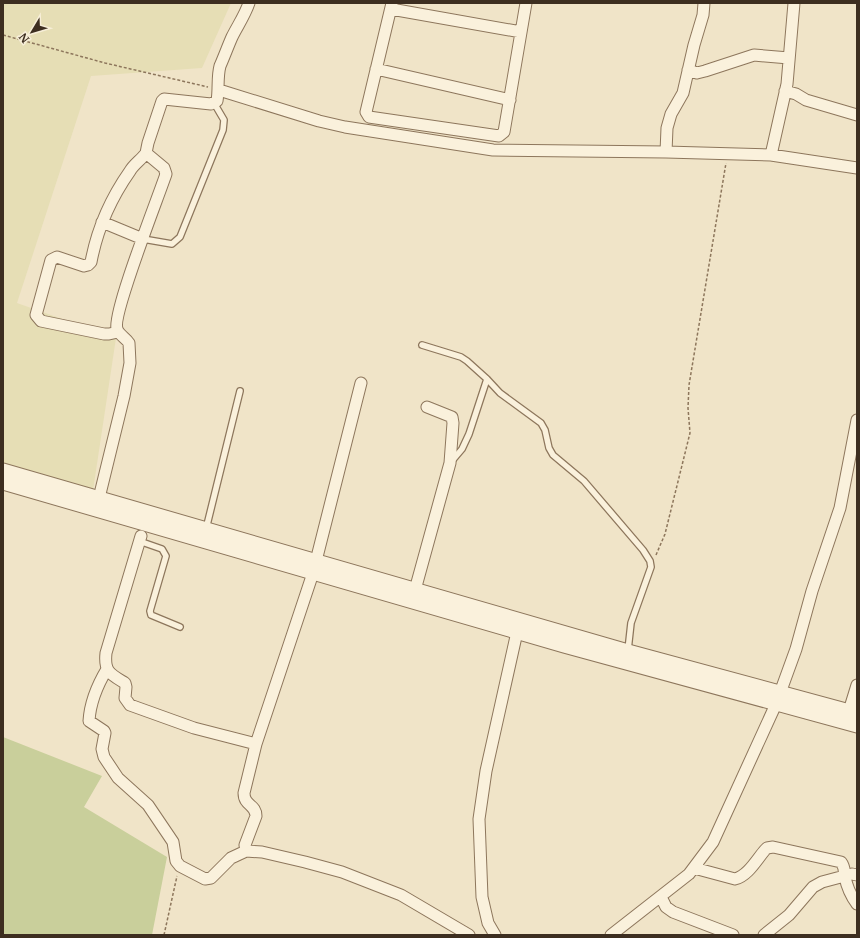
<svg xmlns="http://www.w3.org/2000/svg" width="860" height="938" viewBox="0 0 860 938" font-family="Merriweather,serif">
<rect width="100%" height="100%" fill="#f0e4c8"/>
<!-- farmland -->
<path fill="#e6deb5" d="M3,3H231L202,68L91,76L17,303L116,338L92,497L3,471Z"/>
<!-- green -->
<path fill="#c9cf9b" d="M3,737L102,776L84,807L167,857L152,935H3Z"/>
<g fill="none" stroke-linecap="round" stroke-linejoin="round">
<defs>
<path id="service" d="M143,239L172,244L180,237L223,130L224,120L214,103
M422,345L461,357L467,361L487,379L500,393L541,423L545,430L549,448L553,455L584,481L643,550L650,561L651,567L631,623L628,650
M451,462L462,449L469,434L487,379
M206,529L240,391
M139,541L162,549L166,556L150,611L151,615L180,627"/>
<path id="minor" d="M392,3L366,112L369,117L499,136L504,132L526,3
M391,9L521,32
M376,69L510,100
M688,70L697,73L705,71L754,55L789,58
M219,90L319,121L345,127L493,150L666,152L771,155L857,168
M785,91L796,94L806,100L857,115
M666,152L667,128L671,114L683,93L694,45L703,15L704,3
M771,155L787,84L794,3
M102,222L143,239
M118,332L109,334H104L41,321L36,315L51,260L57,257L84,266L88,265L91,262C97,230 111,198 130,171C134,164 141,160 146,153
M99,498L124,396L130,363L129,343C126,338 119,335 117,329C112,314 158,198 166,174L164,168L146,153L148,143L162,101L164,99L211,104L217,101C219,89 217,77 220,66C224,57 228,46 232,37C238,25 245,15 249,3
M141,536L106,653C104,672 110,674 125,683L126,687L125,698L130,705L194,728L256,744
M316,561L361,383
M415,590L450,463L453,423L452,417L427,407
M107,669C98,684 90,704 89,721L104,731L105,733L102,749L104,757L118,778L148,805L173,842L176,861L180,866L205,879L211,878L231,858L246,851L262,852L305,862L342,872L401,895L469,935
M849,711L857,685
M246,851L245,845L256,816C256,804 244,806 244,793L256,744L313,573
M694,868L735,879C748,876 757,859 765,850L767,848L773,847L841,862C845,867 844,871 845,877C847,887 851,896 857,904
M661,897L666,907L673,912L733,935
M495,935L488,923L482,897L479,819L486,771L517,632
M611,935L689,874L713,842L776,704L796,649L812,591L840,508L857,420
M764,935L789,915L813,887L822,882L852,874L857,875"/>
<path id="tertiary" d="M3,470L628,651L857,713
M3,483L564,646L857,726"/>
</defs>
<!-- service casing -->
<use href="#service" stroke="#8d765c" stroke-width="8"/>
<!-- minor casing -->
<use href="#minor" stroke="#8d765c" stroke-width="13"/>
<!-- tertiary casing -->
<use href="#tertiary" stroke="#8d765c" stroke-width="15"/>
<!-- path -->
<path stroke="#8d765c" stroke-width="1.5" stroke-dasharray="3 2" stroke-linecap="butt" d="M3,35L105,63L208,87
M656,555L665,534L690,433L688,408L689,385L726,163
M164,935L177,876"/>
<!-- service -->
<use href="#service" stroke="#faf1dc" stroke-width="5.5"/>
<!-- minor -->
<use href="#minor" stroke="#faf1dc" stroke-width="11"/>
<!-- tertiary -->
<use href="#tertiary" stroke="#faf1dc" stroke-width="13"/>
</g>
<!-- border -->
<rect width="860" height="938" fill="none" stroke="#3d2e20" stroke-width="8"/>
<!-- north arrow -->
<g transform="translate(32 32) rotate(232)" stroke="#f7eed8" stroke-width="3" paint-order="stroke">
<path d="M0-3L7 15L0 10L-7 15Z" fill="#3d2e20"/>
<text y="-6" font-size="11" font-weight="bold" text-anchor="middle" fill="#3d2e20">N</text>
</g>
</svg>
